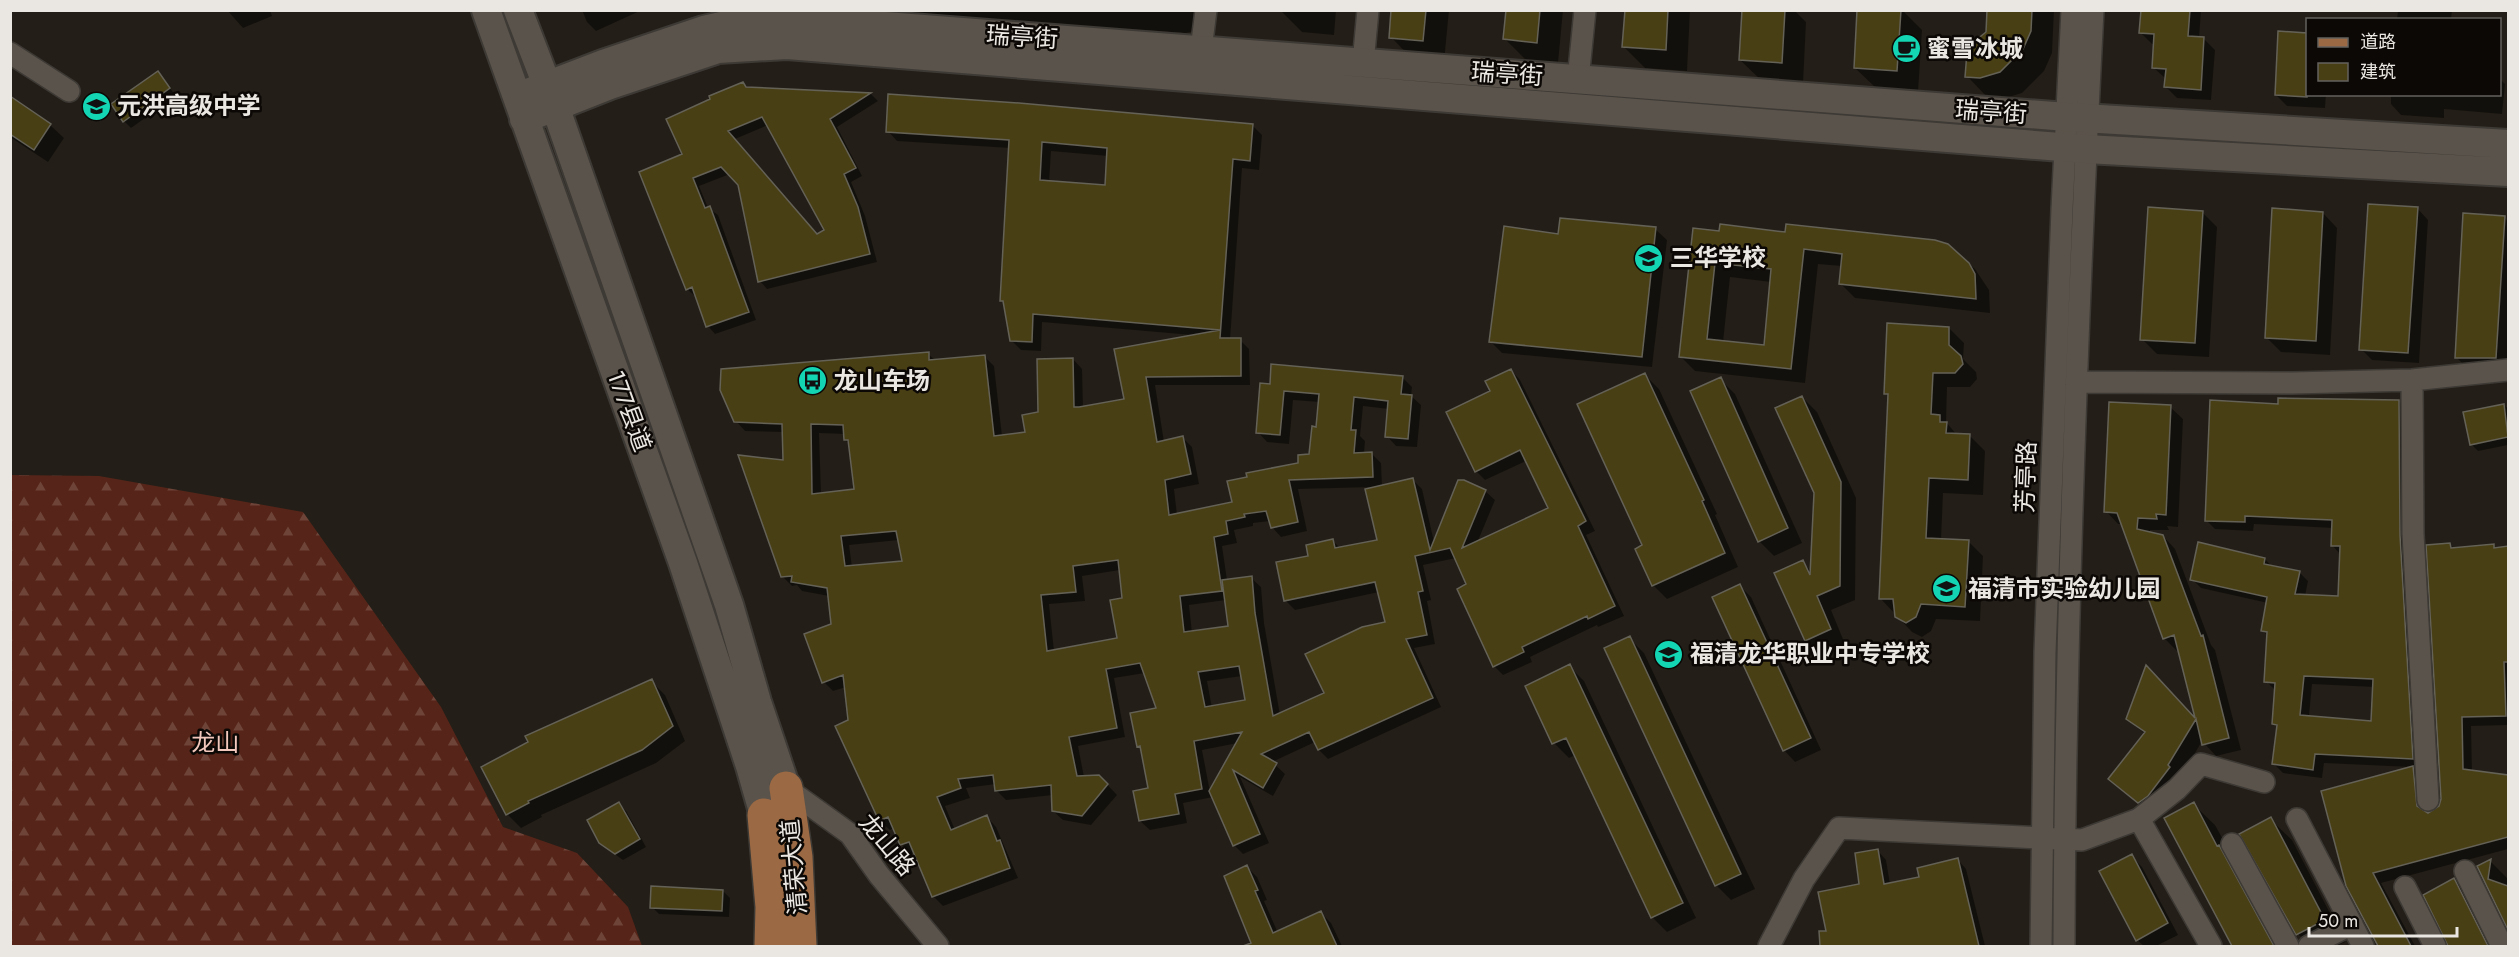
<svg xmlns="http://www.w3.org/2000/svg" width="2519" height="957" viewBox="0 0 2519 957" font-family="Jost,'Noto Sans SC',sans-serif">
<defs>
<pattern id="forest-firs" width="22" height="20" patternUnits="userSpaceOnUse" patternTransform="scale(1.5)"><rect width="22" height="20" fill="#562418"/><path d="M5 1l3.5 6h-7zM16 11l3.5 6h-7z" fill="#6e4439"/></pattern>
</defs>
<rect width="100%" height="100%" fill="#231e17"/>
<!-- forest -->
<path fill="url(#forest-firs)" d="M11,475L99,476L303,512L441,707L503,827L577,853L628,907L642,946H11Z"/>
<!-- shadow -->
<path fill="#0007" fill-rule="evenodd" d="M227,10H270L272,16L243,28Z
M582,10H642L596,31L587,22Z
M831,10H1210L1195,31L1186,33Z
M1336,10L1334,35L1302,32L1281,11Z
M1393,10H1449L1444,62L1412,59L1391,37Z
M1507,10H1563L1558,63L1526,60L1505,39Z
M1626,10H1690L1687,71L1645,68L1624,47Z
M1743,10H1794L1806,22L1803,84L1762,81L1740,60Z
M1858,10H1902L1922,30L1918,92L1877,89L1855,68Z
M1988,10H2054L2052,53L2044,71L2022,93L2002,99L1988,98L1967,76L1977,41L1987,33Z
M2142,10H2201L2199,39H2204L2215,50L2211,100L2177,98L2166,87V79L2154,68L2155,44H2152L2141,33Z
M2398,10H2452L2451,20H2397Z
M2279,33L2308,34V94H2326L2325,108L2287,106L2276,95Z
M158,73L176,96L131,128L124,121Z
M2500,79L2505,84L2502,114L2444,109V118L2401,115L2391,104V94H2500Z
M743,83L749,89L871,94L878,101L837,127L862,176L851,182L865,216L877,262L767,289L760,281L739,185L730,174L699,186L708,208L718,215L756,320L715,334L708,326L697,296H695L687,289L684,155ZM768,125L826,230L818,235L735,139Z
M10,98L50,125L64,138L48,162L10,137Z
M1252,125L1262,135L1259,170L1242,168L1230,340H1240L1249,349L1250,385H1155L1164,442L1183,438L1192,447L1199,484L1174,489L1177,515L1234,504L1311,456L1317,428L1320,402L1293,400L1289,444L1267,442L1258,432L1262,385L1402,377L1412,387L1411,396L1421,405L1417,447L1396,446L1387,436L1389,409L1363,406L1360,436L1365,441L1364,454H1372L1381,463L1382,486L1412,479L1422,489L1434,542L1485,491L1495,500L1477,543L1550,509L1526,461L1485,480L1476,471L1492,392L1511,370L1520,380L1595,531L1586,535L1624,616L1598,627L1597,625L1530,657L1532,662L1503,675L1494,666L1468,585L1456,558L1423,565L1431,600L1427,601L1435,644L1414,648L1441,707L1328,759L1319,750L1315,742L1272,762L1285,774L1273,796L1240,777L1269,843L1243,854L1234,845L1213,797L1183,803L1187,823L1150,830L1140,821L1150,789L1143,750L1138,746L1158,710L1145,673L1114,678L1125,737L1078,746L1084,777L1099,776L1117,795L1091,825L1063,820L1053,811V795L1006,800L997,791L996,784L966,788L970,798L945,806L955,830L987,817L996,827L1018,878L943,906L933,896L915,852L911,854L902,844L895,827L890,830L880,821L837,727L849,721L846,687L833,691L824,682L832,625L829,596L802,591L797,585L792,586L782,576L784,432L745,431L736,421L928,354L936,361L985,357L994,366L1002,436L1027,434L1073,359L1082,369L1083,408L1125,400L1116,350L1192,335L1042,322L1041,351L1021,350L1011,340L1005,304L1002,301L1010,148L897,141L888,131ZM1051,151L1108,156L1106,187L1049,183ZM819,433L845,434V440L850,444L855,491L821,494ZM1374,487L1379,541L1341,549L1333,541L1310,557L1285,600L1295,610L1379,592L1386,623L1326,694L1280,715L1264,623L1261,587L1251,578L1227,580L1222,546L1237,543L1234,530L1253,526V523L1270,521L1272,527L1281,537L1307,531L1298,489ZM899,540L904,563L852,567L849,545ZM1120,570L1124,599L1119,639L1054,651L1049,604L1085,601L1082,576ZM1226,600L1229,628L1192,633L1189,605ZM1242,676L1247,701L1212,708L1207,681ZM1238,743L1210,792L1202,750Z
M2417,208L2428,220L2419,363L2372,360L2361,349Z
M2202,212L2217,227L2209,357L2157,354L2142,339Z
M2323,213L2337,228L2330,355L2281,352L2266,337Z
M2504,217L2508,222V373L2471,372L2456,357Z
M1655,229L1667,240L1652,367L1502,353L1491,342L1560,235Z
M1720,232L1787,233L1948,246L1975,269L1989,290L1990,313L1855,298L1840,283L1842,266L1818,264L1805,383L1695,371L1680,356ZM1730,277L1771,282L1765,346L1723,342Z
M1949,328L1964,343L1963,359L1976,372L1977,379L1970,387H1947L1946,422L1957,435L1970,436L1985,451L1983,495L1943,493L1941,540L1968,541L1983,556L1980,621L1936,619L1931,631L1922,637L1912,632L1880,598L1890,397L1885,393Z
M1645,375L1659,389L1717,514L1715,515L1738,567L1667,599L1653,585L1644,546Z
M1720,379L1735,394L1802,543L1774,556L1759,541Z
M1802,397L1817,412L1856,498L1855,600L1831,610L1845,644L1821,655L1806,640L1802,562L1811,571L1816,493Z
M2399,402L2408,411L2421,768L2413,767L2422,777L2426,813L2437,812L2442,800L2450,544L2455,549L2493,546L2497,549L2508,548V725L2471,726L2472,772L2501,776L2508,774V849L2381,883L2415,946H2380L2348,885L2411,767L2324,763L2322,778L2283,773L2274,764L2278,728L2274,724L2276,691L2266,681L2268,636L2263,631L2268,603L2201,588L2192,579L2265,559L2273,568L2299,572L2308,581L2305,596L2340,597L2341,555L2332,545L2333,528L2254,524L2253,531L2215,529L2206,520L2280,405ZM2312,684L2374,687L2372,723L2309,716Z
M2504,406L2508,408V445L2478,451L2471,444Z
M2170,407L2183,419L2178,527L2167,526L2169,530H2150V533L2163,536L2175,549L2211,645L2215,650L2241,750L2216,756L2202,741L2180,779L2152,815L2110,779L2145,734L2127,719L2159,680L2198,722L2180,650L2177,651L2164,638L2123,524H2118L2106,511Z
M1740,586L1751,597L1821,750L1795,762L1784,750Z
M1629,638L1644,653L1755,889L1731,900L1716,885Z
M1569,666L1584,681L1696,918L1667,932L1652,917L1575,755L1569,758L1554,743L1527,686Z
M651,681L665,695L685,741L656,763L541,815L542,817L521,828L507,814Z
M619,804L626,811L646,847L623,860L609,850Z
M2193,804L2215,825L2282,946H2234L2166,818Z
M2270,819L2292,840L2345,942L2336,946H2310L2298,934Z
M1878,851L1886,860L1890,884L1921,878L1958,860L1966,869L1985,946H1821V933L1828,932L1861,885Z
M2131,856L2142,867L2178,935L2156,946H2144L2137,940Z
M2490,861L2508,879V927L2479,867Z
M1247,867L1257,877L1267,900L1264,901L1278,933L1321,913L1331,923L1342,946H1254L1235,904Z
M2454,880L2473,899L2496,946H2448Z
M723,891L730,898L729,917L659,914L652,907Z"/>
<!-- building -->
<path fill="#493f15" stroke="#646157" stroke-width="1.5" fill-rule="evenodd" d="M1391,10H1426L1423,41L1389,38Z
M1506,10H1540L1537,43L1503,39Z
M1625,10H1668L1666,50L1622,47Z
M1742,10H1785L1782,63L1739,60Z
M1857,10H1901L1897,71L1854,68Z
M1987,10H2032L2031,31L2023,49L2000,72L1980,78L1965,77L1968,40H1976L1986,32Z
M2141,10H2190L2188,36L2204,37L2201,90L2164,87L2166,69L2152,68L2154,34L2139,33Z
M2278,31L2307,33V97L2275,95Z
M158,71L170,88L123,122L111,104Z
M743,82L746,87L871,93L830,119L856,168L844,174L858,207L870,254L758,282L738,185L721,167L693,178L705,208L710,206L749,312L706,327L692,287L686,290L639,172L682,154L666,119L710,99L709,96ZM762,117L824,230L817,234L728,131Z
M888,94L1019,103L1253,124L1250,161L1233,159L1220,338H1241V376L1146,377L1157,442L1183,436L1191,474L1165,480L1169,515L1232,502L1227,481L1247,477L1246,473L1298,463V455L1309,454L1312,426L1316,427L1319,394L1284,391L1280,435L1256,433L1260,383L1270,384L1271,364L1403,376L1401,394L1412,395L1408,439L1385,437L1388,401L1354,397L1351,430H1356L1354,453L1372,452L1373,477L1289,480L1298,522L1271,528L1266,511L1244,514L1245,517L1226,521L1228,534L1214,537L1222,591L1180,596L1184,632L1228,626L1222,580L1252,576L1255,613L1273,716L1324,693L1305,654L1362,627L1385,622L1375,582L1284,601L1276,562L1308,556L1306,545L1333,539L1335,548L1377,540L1365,489L1413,478L1430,550L1458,480H1464L1486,490L1462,548L1548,508L1520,450L1475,472L1446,412L1490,391L1485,381L1511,369L1586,521L1578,526L1615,606L1588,619L1587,616L1522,647L1524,652L1493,667L1457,589L1466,584L1450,548L1415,556L1423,591L1418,592L1427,635L1406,639L1433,698L1318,750L1309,732L1261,754L1277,763L1263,788L1233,770L1260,834L1233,846L1209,791L1242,732L1194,741L1202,789L1175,794L1179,814L1139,821L1133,791L1148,788L1140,746L1137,747L1130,713L1156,708L1140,663L1106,669L1117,728L1069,737L1077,776L1099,775L1108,784L1082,816L1052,811L1051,785L995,791L993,775L958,779L961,788L937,797L951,830L987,815L997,841L1000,840L1010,868L932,897L909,842L900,845L888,817L879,821L835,726L848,720L843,675L822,683L804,634L831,624L827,588L791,582L792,576L781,577L738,455L783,460L782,424L734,422L720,390L721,369L929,352V360L985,355L994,436L1025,432L1022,415L1038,412L1037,359L1073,358L1074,407H1079L1124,399L1114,349L1220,330L1033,314L1032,342L1010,341L1003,301H1000L1009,140L886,132ZM1042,142L1107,148L1105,185L1040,180ZM811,424L843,425L844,440H848L854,489L812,494ZM896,531L902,561L845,566L841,536ZM1118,560L1122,598L1110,600L1117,638L1047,651L1041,595L1076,592L1073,566ZM1239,666L1245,700L1205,707L1198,672Z
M10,96L51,124L34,150L10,134Z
M2368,204L2418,207L2408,353L2359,350Z
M2148,207L2203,211L2195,343L2140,340Z
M2272,208L2323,212L2316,341L2265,338Z
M2463,213L2505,216L2496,358H2455Z
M1560,218L1656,227L1642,357L1489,342L1504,226L1558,234Z
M1720,224L1785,232L1786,224L1935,240L1948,244L1969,263L1975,274L1976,299L1839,284L1842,254L1804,249L1791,369L1679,357L1693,228L1719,231ZM1715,263L1771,269L1764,345L1707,339Z
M1887,323L1949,327V345L1961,356L1963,364L1955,373H1933L1931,414L1940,415V422H1947L1946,433L1970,434L1968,480L1929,478L1926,538L1969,540L1965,607L1921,604L1916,617L1906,623L1895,617L1893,599H1879L1888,394H1884Z
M1645,373L1704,500L1702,501L1725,553L1652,586L1635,549L1642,545L1577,404Z
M1721,377L1788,528L1758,542L1690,391Z
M1802,396L1841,482L1840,586L1817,596L1831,629L1805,641L1774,573L1803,560L1810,575L1814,493L1775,408Z
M2278,398L2399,400L2400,535L2413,759L2315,754L2313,770L2272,764L2277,725L2272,724L2275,683L2264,682L2267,632L2261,631L2267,597L2190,580L2198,542L2265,558L2264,564L2300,571L2295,594L2338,596L2340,546H2331L2332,520L2245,516V522L2205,521L2210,400L2278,404ZM2304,676L2373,679L2371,721L2300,715Z
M2109,402L2171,405L2166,515L2156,514L2157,519L2138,518L2137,529L2163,535L2201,636L2203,635L2229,738L2202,745L2196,719L2168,765L2170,767L2148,796L2138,803L2108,779L2145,732L2126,719L2146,665L2195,718L2174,635L2163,639L2117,513L2104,512Z
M2504,404L2508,437L2470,445L2463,412Z
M2450,543L2451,548L2494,544V548L2508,546V662H2504L2506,716L2462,717L2463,769L2508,775V837L2373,873L2411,946H2378L2346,886L2321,791L2413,766L2417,806L2428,813L2439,806L2441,799L2426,545Z
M1740,584L1811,738L1783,751L1712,597Z
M1630,636L1741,874L1715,886L1604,648Z
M1570,664L1683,903L1651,918L1566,738L1552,744L1525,686Z
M652,679L673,726L642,750L528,801L529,803L506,815L481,767L528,742L525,736Z
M619,802L640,839L615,854L599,843L587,820Z
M2194,802L2217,846L2219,845L2274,946H2232L2164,818Z
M2271,817L2325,920L2296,935L2239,834Z
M1878,849L1884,884L1919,877L1917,868L1958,858L1979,946H1820L1819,931H1826L1818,892L1859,884L1855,853Z
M2132,854L2168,923L2136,941L2099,871Z
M2491,859L2488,879L2508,886V930L2477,866Z
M1247,865L1258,890L1255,891L1273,933L1321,911L1337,946H1243L1251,943L1224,876Z
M2454,878L2488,946H2448L2423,895Z
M651,886L723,890L722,911L650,908Z"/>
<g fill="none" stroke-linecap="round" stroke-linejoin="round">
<defs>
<path id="minor" d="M1201,50L1206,10
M10,53L69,91
M1363,63L1368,10
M1578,80L1585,10
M2412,380L2413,534L2428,800
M2077,382L2293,383L2412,380L2508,370
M786,788L850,834L879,875L938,946
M2139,819L2211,946
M2297,819L2363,946
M2232,844L2288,946
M2465,871L2502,946
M2405,887L2435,946
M1769,946L1804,879L1839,828L2082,840L2139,819L2177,789L2201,764L2264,782
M2041,946L2045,652L2062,209L2072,10
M2064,946C2065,634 2077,322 2093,10
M2309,946L2352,924"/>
<path id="secondary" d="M486,10L683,563L750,766L764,815
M518,10L555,106L729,605L757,702L786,788
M517,97L603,64L704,30L739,22L795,19L2067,117L2508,144
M524,119L610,85L718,49L787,45L2086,149L2508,172"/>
<path id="primary" d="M786,788L796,857L800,946
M764,815L772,907L771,946"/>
</defs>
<!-- minor casing -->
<use href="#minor" stroke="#3d3934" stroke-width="24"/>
<!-- secondary casing -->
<use href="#secondary" stroke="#3d3934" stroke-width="32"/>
<!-- primary casing -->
<use href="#primary" stroke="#3d3934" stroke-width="36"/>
<!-- minor -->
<use href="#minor" stroke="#5a534b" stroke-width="21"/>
<!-- secondary -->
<use href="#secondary" stroke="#5a534b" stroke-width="28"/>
<!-- primary -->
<use href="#primary" stroke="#9b6943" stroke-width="33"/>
</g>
<!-- icons -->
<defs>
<symbol id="cafe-disc" viewBox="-11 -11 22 22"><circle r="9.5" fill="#13d5b3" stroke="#0b0806"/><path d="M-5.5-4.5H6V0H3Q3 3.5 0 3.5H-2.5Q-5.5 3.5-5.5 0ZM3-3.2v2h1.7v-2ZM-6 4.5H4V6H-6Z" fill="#111"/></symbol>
<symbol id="school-disc" viewBox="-11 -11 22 22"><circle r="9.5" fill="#13d5b3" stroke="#0b0806"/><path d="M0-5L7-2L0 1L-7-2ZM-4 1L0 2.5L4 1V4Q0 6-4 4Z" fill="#111"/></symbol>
<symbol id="bus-disc" viewBox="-11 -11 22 22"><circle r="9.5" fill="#13d5b3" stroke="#0b0806"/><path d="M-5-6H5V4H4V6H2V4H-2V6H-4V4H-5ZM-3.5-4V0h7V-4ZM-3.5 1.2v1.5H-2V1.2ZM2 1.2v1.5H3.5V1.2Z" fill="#111"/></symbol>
</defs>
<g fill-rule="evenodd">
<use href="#cafe-disc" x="1890" y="32" width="33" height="33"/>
<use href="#school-disc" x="80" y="90" width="33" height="33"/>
<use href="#school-disc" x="1632" y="242" width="33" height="33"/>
<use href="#bus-disc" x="796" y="364" width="33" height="33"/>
<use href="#school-disc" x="1930" y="572" width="33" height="33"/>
<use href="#school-disc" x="1652" y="638" width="33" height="33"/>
</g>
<g text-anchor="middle" stroke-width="5" stroke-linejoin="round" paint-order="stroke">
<!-- street labels -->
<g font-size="24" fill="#eae6e1" stroke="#0b0806">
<text transform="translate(1022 37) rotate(4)" y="8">瑞亭街</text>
<text transform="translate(1507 74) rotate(4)" y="8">瑞亭街</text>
<text transform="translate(1991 112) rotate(4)" y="8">瑞亭街</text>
<text transform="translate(629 411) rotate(70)" y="8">177县道</text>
<text transform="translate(2026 477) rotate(-88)" y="8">芳亭路</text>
<text transform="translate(887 845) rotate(50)" y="8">龙山路</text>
<text transform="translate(794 867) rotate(-95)" y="8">清荣大道</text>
</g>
<!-- poi labels -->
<g font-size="24" font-weight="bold" fill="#eae6e1" stroke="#0b0806" text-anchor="start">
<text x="1927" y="57">蜜雪冰城</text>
<text x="117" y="114">元洪高级中学</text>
<text x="1670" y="266">三华学校</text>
<text x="834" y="389">龙山车场</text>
<text x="1968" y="597">福清市实验幼儿园</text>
<text x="1690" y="662">福清龙华职业中专学校</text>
</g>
<!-- park labels -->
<g font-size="24" fill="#f2c7bc" stroke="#0b0806">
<text x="215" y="751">龙山</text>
</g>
</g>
<!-- border -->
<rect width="2519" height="957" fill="none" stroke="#eae6e1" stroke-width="24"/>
<!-- legend -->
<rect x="2306" y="18" width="195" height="78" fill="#0b0806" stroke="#64615e" stroke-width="1.5"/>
<rect x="2318" y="38" width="30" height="9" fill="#9b6943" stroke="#64615e" stroke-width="1.5"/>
<text x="2360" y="48" font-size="18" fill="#eae6e1">道路</text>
<rect x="2318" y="63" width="30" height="18" fill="#493f15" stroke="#64615e" stroke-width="1.5"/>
<text x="2360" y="78" font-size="18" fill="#eae6e1">建筑</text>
<!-- scale -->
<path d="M2309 927v9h148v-9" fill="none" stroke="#eae6e1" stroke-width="3"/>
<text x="2318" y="927" font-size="18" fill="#eae6e1" stroke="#0b0806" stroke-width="4.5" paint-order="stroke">50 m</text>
</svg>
